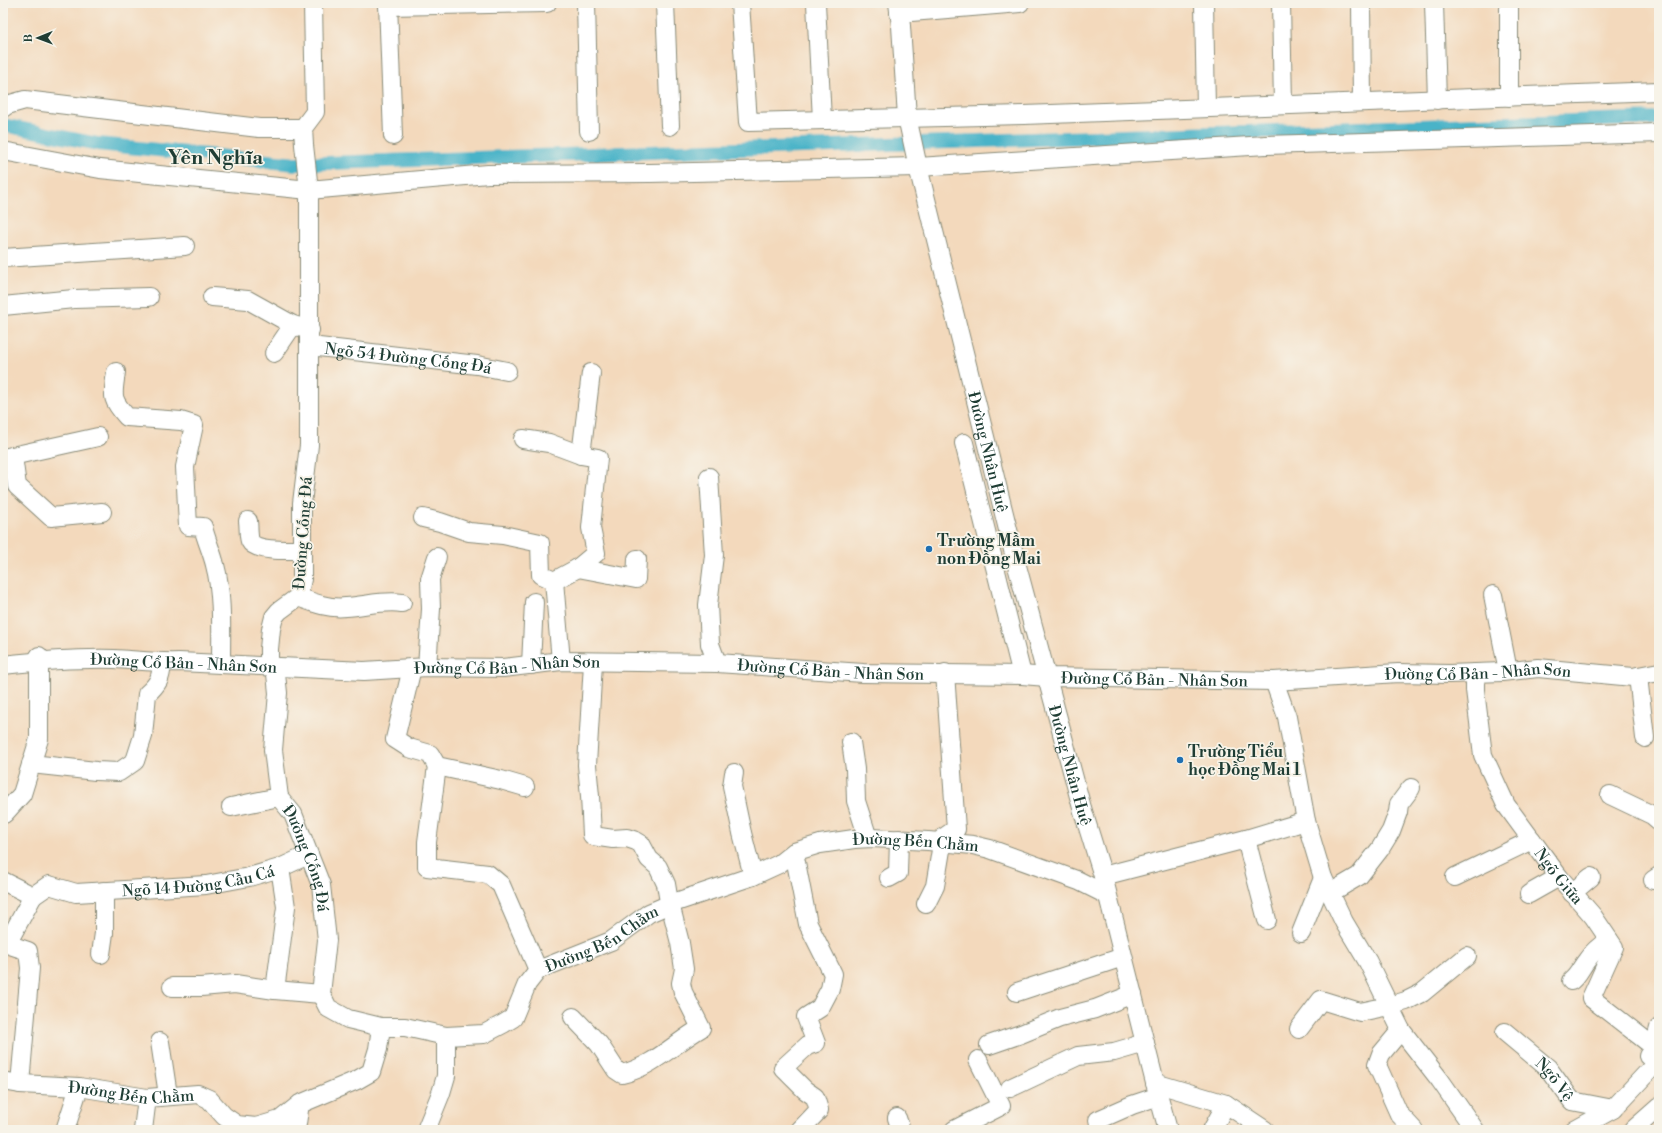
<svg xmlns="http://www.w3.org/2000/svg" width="1662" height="1133" viewBox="0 0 1662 1133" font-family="'Libre Bodoni',serif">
<rect width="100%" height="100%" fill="#f7f3e8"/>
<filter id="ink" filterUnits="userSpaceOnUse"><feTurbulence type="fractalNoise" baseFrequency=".025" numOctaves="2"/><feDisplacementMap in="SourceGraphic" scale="8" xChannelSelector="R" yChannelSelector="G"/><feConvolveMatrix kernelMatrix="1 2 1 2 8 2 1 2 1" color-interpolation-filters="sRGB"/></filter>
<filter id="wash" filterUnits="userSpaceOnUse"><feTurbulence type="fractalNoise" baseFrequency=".012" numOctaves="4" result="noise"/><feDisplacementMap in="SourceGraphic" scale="16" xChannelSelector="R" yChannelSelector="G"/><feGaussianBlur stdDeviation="0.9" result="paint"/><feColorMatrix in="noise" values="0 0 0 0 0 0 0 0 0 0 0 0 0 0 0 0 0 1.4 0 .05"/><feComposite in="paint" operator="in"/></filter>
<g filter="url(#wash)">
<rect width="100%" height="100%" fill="#f3d9bc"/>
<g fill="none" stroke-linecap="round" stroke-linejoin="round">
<!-- canal -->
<path stroke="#49b3c8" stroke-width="14" d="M3,125L98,144L296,164L1659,118"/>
</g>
</g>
<g filter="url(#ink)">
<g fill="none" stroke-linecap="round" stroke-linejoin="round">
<defs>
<g id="minor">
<path id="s1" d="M313,3L315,112L303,128L304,145L309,190V445L302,503V579L298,597L279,611L274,617L271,629L269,649V660L276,674L278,693L273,750L279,797L293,814L321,885L327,940L321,994L328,1008L348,1019L381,1027"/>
<path d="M388,3L393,136"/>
<path d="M586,3L589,131"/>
<path d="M665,3L670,126"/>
<path d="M740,3L748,122L1024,115L1659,91"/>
<path d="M816,3L822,120"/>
<path id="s2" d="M898,3L901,26L907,117L918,167L1017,566L1082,808L1103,876L1155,1083L1168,1130"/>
<path d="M1204,3L1206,108"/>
<path d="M1281,3L1283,105"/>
<path d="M1361,3L1362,102"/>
<path d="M1434,3L1437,100"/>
<path d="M1509,3V97"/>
<path d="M388,6L547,3"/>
<path d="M899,13L1020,3"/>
<path d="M3,108L7,105L25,100L259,128H303"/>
<path d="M3,151L100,169L309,190L488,174L650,173L918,167L1266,145L1659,133"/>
<path d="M3,258L185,246"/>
<path d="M212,297L248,300L293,325L310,330"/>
<path d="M3,306L74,299L149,297"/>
<path id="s3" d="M310,346L477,365L507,371"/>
<path d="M274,353L293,325"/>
<path d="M116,372C113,396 110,398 127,417L181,421L194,425L185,467L188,526L203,527C206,540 212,552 215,565C223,594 221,634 221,664"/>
<path d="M523,439L549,443L581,455L598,458L591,528L596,553L578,568L554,581"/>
<path d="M964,443L1022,675"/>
<path d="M581,455L591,373"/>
<path d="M13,456L17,486L51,517L102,512"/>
<path d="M3,458L98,437"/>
<path d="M709,477L714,555L708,605L710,644L717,663"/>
<path d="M423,518L440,522L469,532L503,535L540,543L541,575L554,581"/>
<path d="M248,521C249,527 248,535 250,541C255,552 291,550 302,550"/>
<path d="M578,568L636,579L637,559"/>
<path d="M554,581L561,661"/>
<path d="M1493,595L1508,671"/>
<path d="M298,597C314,603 329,609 346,607C365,606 383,600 402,603"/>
<path id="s4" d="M3,665C40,661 77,658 114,659C136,660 157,663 179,662L364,671L427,667L503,668L561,661L717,663L863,673L1022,675L1047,677L1274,681L1398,673L1449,674L1502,672L1538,668L1633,677L1659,672"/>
<path d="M531,665L534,602"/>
<path d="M427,667L431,609L430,579L437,557"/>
<path d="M412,668L395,739L409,748L430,754L437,766L501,780L525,787"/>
<path id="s5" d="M1475,673V690L1483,755L1506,805L1559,877L1593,916L1614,947L1591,998L1654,1047"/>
<path d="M1638,676L1645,738"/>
<path d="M1274,681L1287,717L1306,821L1323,878L1344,922L1368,962L1401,1030L1440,1080L1475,1130"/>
<path d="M851,742L855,769L856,801L868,838"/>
<path d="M31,764L96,771L119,772L135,761L143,736L147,694C158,684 161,679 162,663"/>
<path d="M437,766L427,842V867L488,874L501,885L538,970"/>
<path d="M734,773L732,786L742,833L753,876"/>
<path d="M1610,795L1652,815L1659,821"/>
<path d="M231,807L279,797"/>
<path d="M4,814L22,794L39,739V656"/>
<path d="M1246,839L1267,920"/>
<path d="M794,852L808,924L833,974L830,989L820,1008L806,1017L816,1043L807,1046L783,1068L805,1090L815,1097L819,1110L800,1130"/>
<path d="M1103,876L1246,839L1306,821"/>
<path d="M1455,877L1532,840"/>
<path d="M889,878L898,873L899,839"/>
<path d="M1653,880L1659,876"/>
<path id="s6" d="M3,881L33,896L49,885L76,893L206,885L249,877L280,868L308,855"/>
<path d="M1330,893L1359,876L1380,849L1391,831L1398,812L1399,804L1411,788"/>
<path d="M1572,893L1591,877"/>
<path d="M1529,894L1559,877"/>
<path d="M926,904L935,886L943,838L956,829L945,673"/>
<path d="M1301,933L1323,878"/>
<path d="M101,954L104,933V891"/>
<path d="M1571,981C1579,975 1581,967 1587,960C1593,951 1601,945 1609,940"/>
<path d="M172,987H201L235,984L275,990L321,994"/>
<path d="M275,990L286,907L280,868"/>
<path d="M1017,992L1123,957"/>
<path d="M573,1017L599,1044L616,1070L622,1074C652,1067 675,1043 701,1028L683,992L681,983L684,969L680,943L668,896L666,884L658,867L649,859L641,844L636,841L627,838L613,839L593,836L592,835L590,796L587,765L593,663"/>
<path d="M1299,1029L1321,1000L1360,1012L1389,1006L1406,1001L1422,993L1467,956"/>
<path d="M1401,1030L1381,1054L1377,1065L1399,1114L1414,1130"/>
<path id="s7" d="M1505,1032L1548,1068L1572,1101L1613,1109"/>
<path d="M160,1042L168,1095"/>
<path d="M989,1045L1021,1034L1060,1018L1095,1009L1133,994"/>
<path d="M1648,1056L1654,1047L1659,1028"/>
<path id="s8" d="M3,1081L20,1084L79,1087L147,1098L198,1094L209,1099L224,1116L237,1125L256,1127L280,1120L300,1104L357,1080L371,1072L378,1049L381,1027H405L446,1036L484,1034L503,1024L513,1018L527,984L538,970L611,941L649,913L670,904L753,876L779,864L794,852L820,844L854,839L872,838L928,841L973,845L990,849L1079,881L1107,895"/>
<path d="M1155,1083L1226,1104L1265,1130"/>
<path d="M20,1084L30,968L28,951L7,944L33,896"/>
<path d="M1010,1088L1078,1056L1114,1052L1145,1043"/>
<path d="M897,1118L901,1130"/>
<path d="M1098,1120L1132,1105L1159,1096"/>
<path d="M65,1130L79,1087"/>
<path d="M143,1130L147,1098"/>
<path d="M296,1130L300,1104"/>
<path d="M426,1130L441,1093L446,1076V1036"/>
<path d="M954,1130L1001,1106L978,1060"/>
<path d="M1212,1130L1226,1104"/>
<path d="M1575,1130L1613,1109L1659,1060"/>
<path d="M1633,1130L1659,1107"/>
</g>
</defs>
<!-- minor casing -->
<use href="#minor" stroke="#898b78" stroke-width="20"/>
<!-- minor -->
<use href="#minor" stroke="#fff" stroke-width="18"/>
</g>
</g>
<!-- markers -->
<g fill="#1f6fb2" stroke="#f7f3e8" stroke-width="1.5">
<circle cx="929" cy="549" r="4"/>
<circle cx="1180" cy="760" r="4"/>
</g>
<g text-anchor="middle" stroke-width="3.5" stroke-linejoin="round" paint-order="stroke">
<!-- street labels -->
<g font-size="16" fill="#1f3d34" stroke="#f7f3e8">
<text dy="6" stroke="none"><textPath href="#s3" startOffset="99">Ngõ 54 Đường Cống Đá</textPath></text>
<text dy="6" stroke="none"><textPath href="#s2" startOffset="459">Đường Nhân Huệ</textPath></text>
<text transform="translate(302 533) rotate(-86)" y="6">Đường Cống Đá</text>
<text dy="6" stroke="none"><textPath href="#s4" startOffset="181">Đường Cổ Bản - Nhân Sơn</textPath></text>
<text dy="6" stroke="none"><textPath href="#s4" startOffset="505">Đường Cổ Bản - Nhân Sơn</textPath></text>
<text dy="6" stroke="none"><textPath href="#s4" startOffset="829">Đường Cổ Bản - Nhân Sơn</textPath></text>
<text dy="6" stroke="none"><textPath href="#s4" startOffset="1477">Đường Cổ Bản - Nhân Sơn</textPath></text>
<text dy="6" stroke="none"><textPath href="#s4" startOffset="1153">Đường Cổ Bản - Nhân Sơn</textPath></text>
<text dy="6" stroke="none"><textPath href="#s2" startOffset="783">Đường Nhân Huệ</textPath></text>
<text dy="6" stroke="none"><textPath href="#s8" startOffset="1040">Đường Bến Chằm</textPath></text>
<text dy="6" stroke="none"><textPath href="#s1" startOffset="882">Đường Cống Đá</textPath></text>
<text dy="6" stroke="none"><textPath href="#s5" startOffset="226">Ngõ Giữa</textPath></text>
<text dy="6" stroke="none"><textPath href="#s6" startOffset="204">Ngõ 14 Đường Cầu Cá</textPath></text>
<text dy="6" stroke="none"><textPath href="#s8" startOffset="704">Đường Bến Chằm</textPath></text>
<text dy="6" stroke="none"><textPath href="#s7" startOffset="69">Ngõ Vệ</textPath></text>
<text dy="6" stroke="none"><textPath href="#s8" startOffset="129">Đường Bến Chằm</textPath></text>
</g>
<!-- poi labels -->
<g font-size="16" font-weight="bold" fill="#1f3d34" stroke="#f7f3e8" text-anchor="start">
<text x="937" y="546">Trường Mầm<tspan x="937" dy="18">non Đồng Mai</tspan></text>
<text x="1188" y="757">Trường Tiểu<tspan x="1188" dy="18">học Đồng Mai 1</tspan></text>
</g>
<!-- district labels -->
<g font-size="20" font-weight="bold" fill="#1f3d34" stroke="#f7f3e8">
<text x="215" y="164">Yên Nghĩa</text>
</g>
</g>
<!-- margin -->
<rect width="1662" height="1133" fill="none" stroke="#f7f3e8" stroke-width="16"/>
<!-- north arrow -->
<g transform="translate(38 38) rotate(269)" stroke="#f7f3e8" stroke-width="3" paint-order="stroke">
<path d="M0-3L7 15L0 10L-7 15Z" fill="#1f3d34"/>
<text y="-6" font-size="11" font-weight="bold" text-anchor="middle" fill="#1f3d34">B</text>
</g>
</svg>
